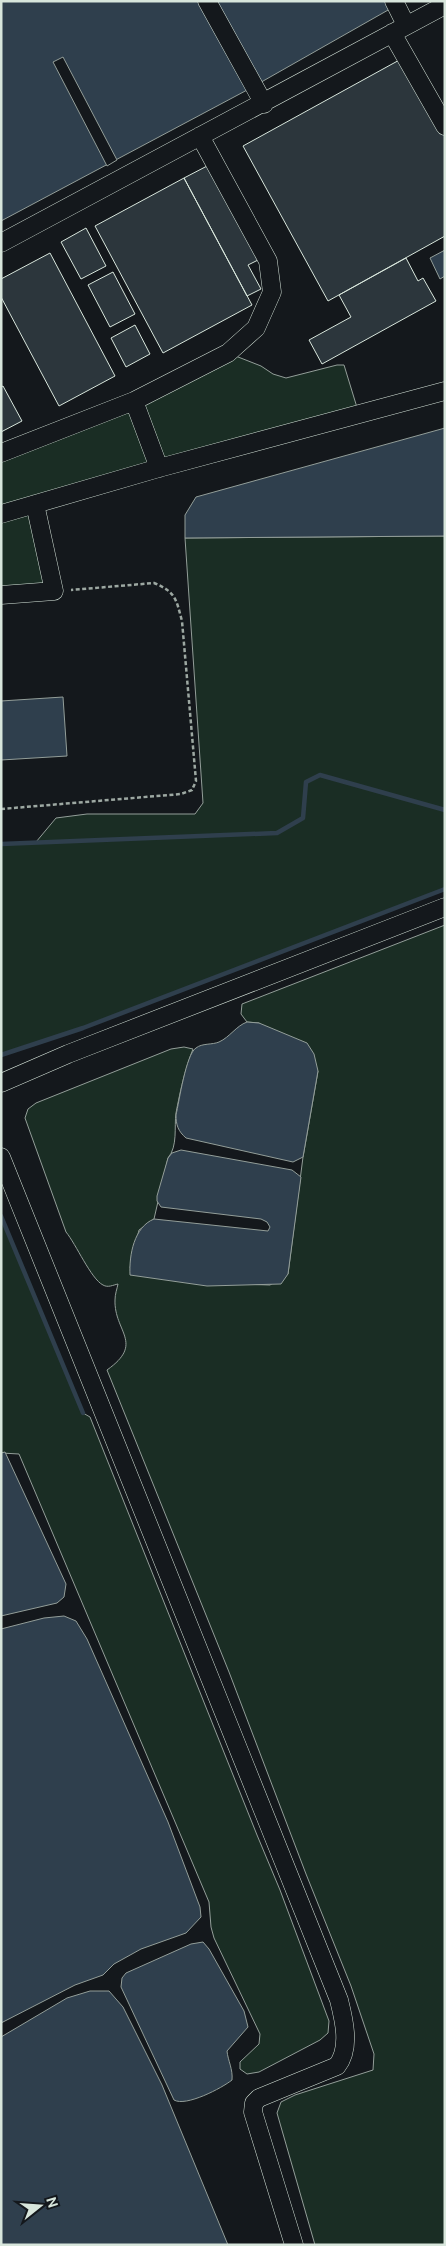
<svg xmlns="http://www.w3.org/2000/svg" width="446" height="2246" viewBox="0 0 446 2246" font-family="Ubuntu,sans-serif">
<rect width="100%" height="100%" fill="#14181c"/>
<!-- green -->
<path fill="#1a2d24" stroke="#939e99" d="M228,353L261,366L273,374L286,378L337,365H344L359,414L35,504L54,591L1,595V453Z
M445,536V889L83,1028L1,1055V844L36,842L56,818L87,814H195L203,803L185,538Z
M445,925V2245H315L277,2113L281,2102L295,2095L373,2070L374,2054L351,1986L306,1874L229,1672L107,1370C145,1343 114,1332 115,1300C115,1294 117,1289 118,1284C113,1285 108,1288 103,1285C91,1279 76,1244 66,1232L25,1118L28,1109L36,1103L171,1049L184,1047L193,1049C185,1069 180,1092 176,1113C174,1127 178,1146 168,1158L154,1219L139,1230L130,1268L239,1284L270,1285L288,1274L303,1157L318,1071L259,1023L247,1022L241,1014L242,1004Z
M1,1216L83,1413L90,1417L257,1835L280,1890L329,2021L328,2033L320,2040L259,2072L247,2074L240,2069V2062L259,2044L260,2034L214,1938L211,1927L209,1902L19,1454L1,1453Z"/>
<!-- water -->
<path fill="#2f3f4d" stroke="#939e99" d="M1,1H404L249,89L1,221Z
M445,250V276L440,279L430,258Z
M445,428V536L185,538V515L196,497Z
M63,697L67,756L1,760V701Z
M247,1022L259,1023L307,1043L314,1054L318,1071L303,1157L293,1162L186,1138C178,1131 176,1125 176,1115C179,1102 186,1054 196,1048C202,1043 212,1045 219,1042C230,1037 236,1026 247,1022Z
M181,1150L292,1170L301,1177L288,1274L281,1284L207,1286L130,1275C129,1255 134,1227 154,1219L268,1231L270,1227L267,1222L261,1219L161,1207L157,1201V1196L168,1158L172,1153Z
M5,1452L66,1584L64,1597L57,1603L1,1616V1453Z
M64,1616L76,1621L87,1639L168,1822L200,1907L201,1917L186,1933L141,1949L114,1964L103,1975L75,1985L1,2023V1629L44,1618Z
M203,1942L209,1949L244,2011L248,2027L227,2051C228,2061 233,2069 232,2080C222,2088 186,2107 174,2100L121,1987L122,1978L126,1973L191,1944Z
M90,1991H109L123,2007L162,2085L228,2245H1V2037L67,1998Z"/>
<!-- pier -->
<path fill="#14181c" stroke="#939e99" d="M63,57L117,160L107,166L53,62Z"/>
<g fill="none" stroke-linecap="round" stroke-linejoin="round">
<!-- stream -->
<path stroke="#2f3f4d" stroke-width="4.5" d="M1,844L277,833L303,818L306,782L320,775L445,810
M1,1055L83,1028L445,889
M1,1216L83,1413"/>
</g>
<!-- building -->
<path fill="#2c363c" stroke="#d8e6dc" d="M403,58L445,135V236L328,301L243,146Z
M209,165L260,259L248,265L261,289L247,296L184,178Z
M184,178L252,305L163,353L95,226Z
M86,228L106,266L81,279L61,242Z
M50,253L115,376L59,406L1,297V279Z
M406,258L418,281L423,278L436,301L322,364L309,340L351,317L339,295Z
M113,272L135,314L110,327L88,285Z
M135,325L150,354L126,367L111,338Z
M3,386L22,421L1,432V387Z"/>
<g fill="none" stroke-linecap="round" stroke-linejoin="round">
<defs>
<path id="minor" d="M207,1L264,104
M394,1L406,25
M392,33L445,126
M1,243C150,164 298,85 445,5
M134,401L159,468
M1,453L134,401L228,353L256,328L272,292L268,261L200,136
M1,514L159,468L445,391
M1,595L54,591L35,504
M1,1083L68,1054L445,907
M1,1157L339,2000C344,2020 351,2048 337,2066L259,2098L254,2103L253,2112L294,2245"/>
</defs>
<!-- minor casing -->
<use href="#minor" stroke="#d8e6dc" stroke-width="19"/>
<!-- path -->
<path stroke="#9da8a2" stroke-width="2.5" stroke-dasharray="4 2.5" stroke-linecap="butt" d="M1,809L181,794L192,790L196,781L182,621C176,599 176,592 154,583L71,590"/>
<!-- minor -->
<use href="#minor" stroke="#14181c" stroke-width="18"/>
</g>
<!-- border -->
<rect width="446" height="2246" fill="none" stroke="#d8e6dc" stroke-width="5"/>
<!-- north arrow -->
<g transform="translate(40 2206) rotate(73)" stroke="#14181c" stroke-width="4" paint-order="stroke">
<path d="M0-4L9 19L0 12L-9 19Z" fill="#d8e6dc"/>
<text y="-8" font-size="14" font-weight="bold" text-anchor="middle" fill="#d8e6dc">N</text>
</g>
</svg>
